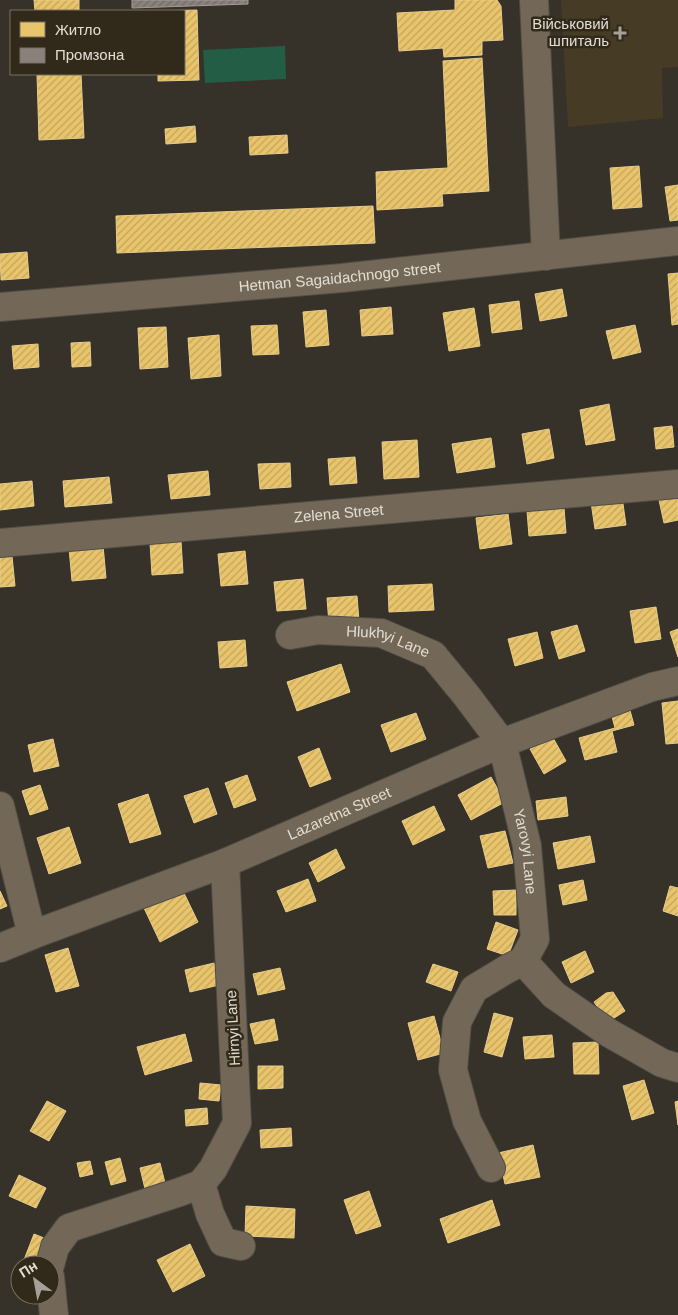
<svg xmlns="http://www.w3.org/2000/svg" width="678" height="1315" viewBox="0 0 678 1315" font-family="Arial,sans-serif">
<defs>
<pattern id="homes-hatch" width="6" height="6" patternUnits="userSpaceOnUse" patternTransform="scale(1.25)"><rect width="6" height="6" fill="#e9c46a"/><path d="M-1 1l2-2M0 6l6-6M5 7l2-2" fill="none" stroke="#c0a45f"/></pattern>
<pattern id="industry-hatch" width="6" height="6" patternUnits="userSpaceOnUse" patternTransform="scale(1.25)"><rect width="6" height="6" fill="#8a817c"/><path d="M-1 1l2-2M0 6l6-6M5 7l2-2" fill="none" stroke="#726b67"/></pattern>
</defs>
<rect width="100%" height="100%" fill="#363229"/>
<!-- built -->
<path fill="#463c26" d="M561,0H678V67L662,68L663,118L568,127Z"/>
<!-- park -->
<path fill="#235d46" d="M285,46L286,79L205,83L203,50Z"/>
<!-- homes -->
<path fill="url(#homes-hatch)" stroke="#e7cc8a" d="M34,0H79V11H35Z
M455,0H497L501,6L503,40L482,41V55L444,57L443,48L399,51L397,13L455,10Z
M197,10L199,80L158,81V74H184V11H156Z
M482,58L489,191L442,194L443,206L377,210L376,172L448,168L443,61Z
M37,74H81L84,138L39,140Z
M195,126L196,142L166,144L165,129Z
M287,135L288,153L250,155L249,137Z
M639,166L642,207L613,209L610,168Z
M678,185V220L670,221L665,187Z
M373,206L375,243L117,253L116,216Z
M27,252L29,278L1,280L0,254Z
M678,273V324L672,325L668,274Z
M562,289L567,316L540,321L535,294Z
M519,301L522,329L492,333L489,305Z
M391,307L393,334L362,336L360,310Z
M474,308L480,346L449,351L443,313Z
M326,310L329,345L306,347L303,312Z
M277,325L279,354L253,355L251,326Z
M635,325L641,352L613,359L606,331Z
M166,327L168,367L140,369L138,328Z
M219,335L221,376L191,379L188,338Z
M90,342L91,366L72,367L71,343Z
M38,344L39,367L14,369L12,346Z
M609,404L615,440L586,445L580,410Z
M672,426L674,447L656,449L654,428Z
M549,429L554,458L527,464L522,434Z
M491,438L495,467L457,473L452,444Z
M417,440L419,477L384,479L382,442Z
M355,457L357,483L330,485L328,459Z
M290,463L291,487L260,489L258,464Z
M208,471L210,495L171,499L168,475Z
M109,477L112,503L65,507L63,481Z
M32,481L34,506L0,510V484Z
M678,495V520L664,523L659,500Z
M622,497L626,525L595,529L591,502Z
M564,508L566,533L529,536L527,511Z
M508,514L512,544L480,549L476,518Z
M181,541L183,573L152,575L150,543Z
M103,545L106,578L72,581L69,548Z
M245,551L248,584L221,586L218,554Z
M0,556H12L15,586L0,587Z
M303,579L306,609L277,611L274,582Z
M432,584L434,610L389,612L388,586Z
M357,596L359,621L329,624L327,598Z
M656,607L661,639L635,643L630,611Z
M577,625L585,651L559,659L551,632Z
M678,629V657L670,632Z
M537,632L543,658L515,666L508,639Z
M245,640L247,666L220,668L218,642Z
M341,664L350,692L297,711L287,682Z
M678,701V743L666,744L662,703Z
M628,703L634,725L612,731L617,752L585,760L579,738L615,728L610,709Z
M416,713L426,739L391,752L381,725Z
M552,736L566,761L544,774L530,749Z
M53,739L59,766L34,772L28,745Z
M319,748L331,779L310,787L298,757Z
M247,775L256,800L234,808L225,783Z
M491,777L505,802L471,820L458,795Z
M40,785L48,809L30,815L22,791Z
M208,788L217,814L194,823L184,796Z
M148,794L161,834L130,843L118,804Z
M566,797L568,816L538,820L536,801Z
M434,806L445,830L413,845L402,821Z
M69,827L81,863L49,874L37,838Z
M505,831L513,863L488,868L480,836Z
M590,836L595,862L558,869L553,843Z
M336,849L345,868L318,882L309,863Z
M308,879L316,901L286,912L277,891Z
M583,880L587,900L563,905L559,885Z
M670,886L678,888V916L663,911Z
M182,889L198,922L160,942L144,908Z
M516,890V915H494L493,891Z
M0,891L7,906L0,909Z
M496,922L518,930L508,956L487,949Z
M68,948L79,986L56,992L45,955Z
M585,951L594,972L571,983L562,962Z
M214,963L219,985L190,992L185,970Z
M433,964L458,972L451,991L426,982Z
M280,968L285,989L258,995L253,974Z
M613,992L625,1011L608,1022L594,1002L606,993Z
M494,1013L513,1018L502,1057L484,1052Z
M434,1016L444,1053L418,1060L408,1023Z
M274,1019L278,1040L255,1044L250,1024Z
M185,1034L192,1061L145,1075L137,1047Z
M552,1035L554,1057L525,1059L523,1037Z
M598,1042L599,1074H574L573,1043Z
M258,1066H283V1088L258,1089Z
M644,1080L654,1113L632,1120L623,1086Z
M200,1083L221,1085L219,1101L199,1099Z
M47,1101L66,1111L49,1141L30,1131Z
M678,1101V1125L675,1102Z
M207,1108L208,1124L186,1126L185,1110Z
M291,1128L292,1146L261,1148L260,1130Z
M533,1145L540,1177L505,1184L498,1153Z
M120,1158L126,1181L111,1185L105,1162Z
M90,1161L93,1174L80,1177L77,1163Z
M160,1163L166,1187L146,1193L140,1168Z
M19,1175L46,1188L36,1208L9,1196Z
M369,1191L381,1226L356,1234L344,1200Z
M492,1200L500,1225L448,1243L440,1219Z
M246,1206L295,1209L294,1238L245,1236Z
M34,1234L54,1242L45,1265H22Z
M190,1244L205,1276L173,1292L157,1260Z"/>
<!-- industry -->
<path fill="url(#industry-hatch)" stroke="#a49d96" d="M132,0H248V4L132,8Z"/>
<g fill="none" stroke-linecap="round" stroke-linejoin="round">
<defs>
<g id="minor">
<path d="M534,0L546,256"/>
<path id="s1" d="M0,307L342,278L678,241"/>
<path id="s2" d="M0,543L678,484"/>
<path id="s3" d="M290,635L318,630L381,633L433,655L466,695L502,743L527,846L535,939L523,961L554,995L609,1033L662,1063L678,1068"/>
<path d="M0,806L32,935"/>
<path id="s4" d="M0,948L32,935L225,863L502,743L652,687L678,681"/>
<path d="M491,1168L467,1121L453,1070L457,1022L474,989L507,969L523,961"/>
<path d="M201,1184L210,1214L223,1242L241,1246"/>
<path d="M50,1265L55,1247L69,1228L180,1192L201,1184L213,1169L237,1123L225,863"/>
<path d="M50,1277L54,1315"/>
</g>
</defs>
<!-- minor casing -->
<use href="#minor" stroke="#514d45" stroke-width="30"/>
<!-- minor -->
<use href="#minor" stroke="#736858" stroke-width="28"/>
</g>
<!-- markers -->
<path fill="#a6a198" stroke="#312919" stroke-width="2" d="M617.5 25.5h5v5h5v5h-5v5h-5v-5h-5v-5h5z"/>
<g text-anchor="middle" stroke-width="5" stroke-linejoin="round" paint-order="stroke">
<!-- poi labels -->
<g font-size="15" fill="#e2ddd3" stroke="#312919" text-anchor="end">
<text x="609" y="29">Військовий<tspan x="609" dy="17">шпиталь</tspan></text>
</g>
<!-- street labels -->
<g font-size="15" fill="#e2ddd3" stroke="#312919">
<text dy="5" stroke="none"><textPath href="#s1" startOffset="341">Hetman Sagaidachnogo street</textPath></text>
<text dy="5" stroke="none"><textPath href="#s2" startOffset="340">Zelena Street</textPath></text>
<text dy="5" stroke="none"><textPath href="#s3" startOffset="100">Hlukhyi Lane</textPath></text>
<text dy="5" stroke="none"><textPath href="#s4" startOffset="365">Lazaretna Street</textPath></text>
<text dy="5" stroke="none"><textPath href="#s3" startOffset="371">Yarovyi Lane</textPath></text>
<text transform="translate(233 1028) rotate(-93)" y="5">Hirnyi Lane</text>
</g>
</g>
<!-- legend -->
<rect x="10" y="10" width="175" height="65" fill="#312919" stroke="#787163"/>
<rect x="20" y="22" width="25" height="15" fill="#e9c46a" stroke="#787163"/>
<text x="55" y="35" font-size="15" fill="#e2ddd3">Житло</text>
<rect x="20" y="48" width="25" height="15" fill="#8a817c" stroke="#787163"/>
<text x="55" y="60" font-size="15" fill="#e2ddd3">Промзона</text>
<!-- north arrow -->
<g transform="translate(35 1280) rotate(328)"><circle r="24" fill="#312919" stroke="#787163"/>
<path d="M0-4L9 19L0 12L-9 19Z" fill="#a6a198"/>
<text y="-8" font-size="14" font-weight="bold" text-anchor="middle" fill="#e2ddd3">Пн</text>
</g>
</svg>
